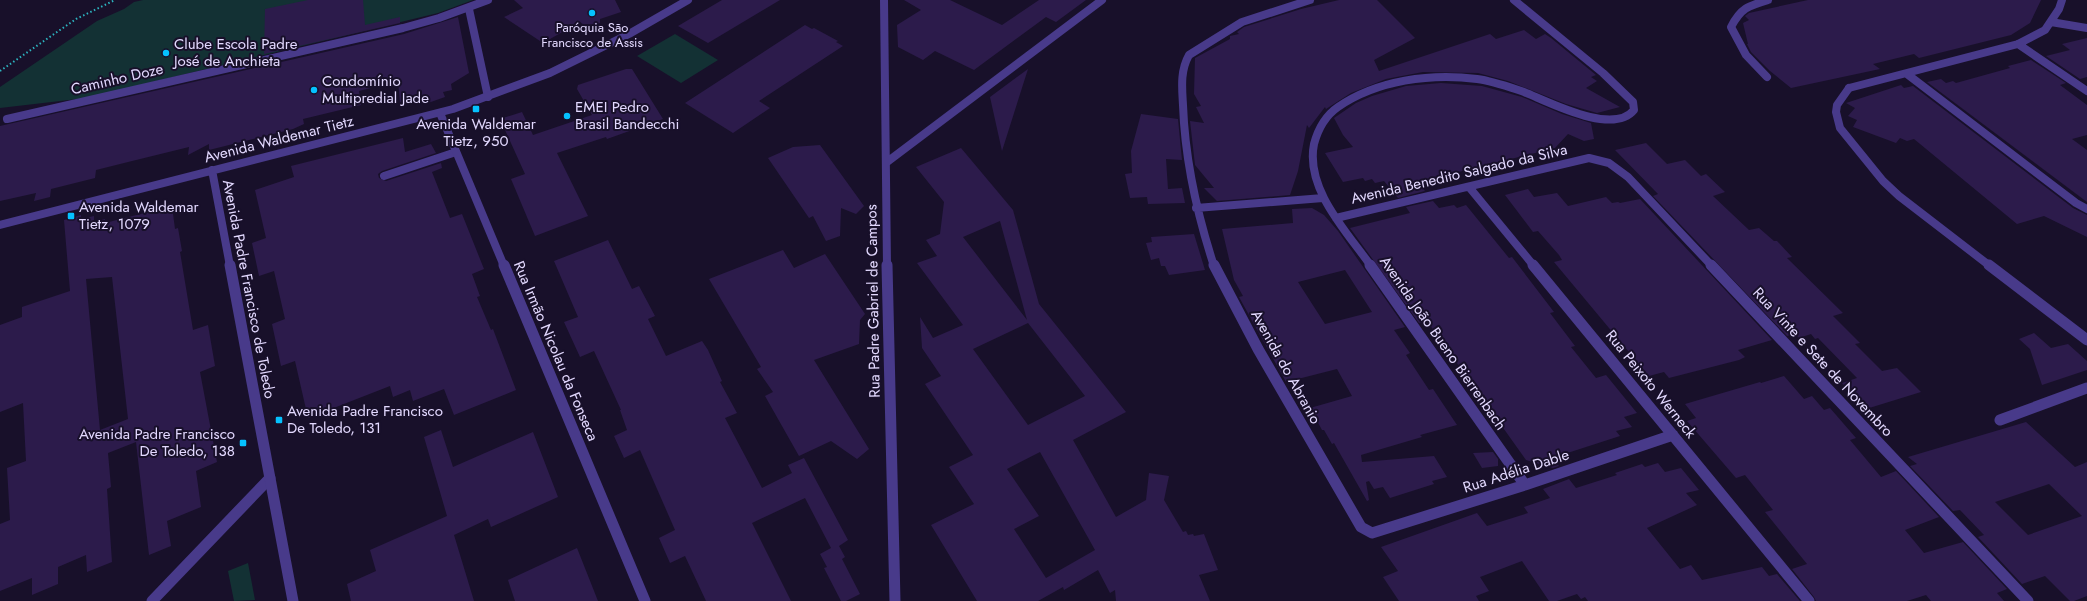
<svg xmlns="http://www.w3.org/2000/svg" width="2087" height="601" viewBox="0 0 2087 601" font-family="Jost,sans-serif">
<rect width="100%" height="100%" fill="#18102a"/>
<!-- green -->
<path fill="#133134" d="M143,0H473L438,13L86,98L0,108V87L97,21L124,9L134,2Z
M675,34L718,60L681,83L637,56Z
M248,563L255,600L234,601L228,571Z"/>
<!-- building -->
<path fill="#2c1b4b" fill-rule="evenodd" d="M308,0H363L365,25L400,17V23L264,54L265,9Z
M514,0H615L621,12L600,19V23L587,27L580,22L543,43L504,17L523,8Z
M722,0H780L708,43L678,26Z
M904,0H950L1002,25L1039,0H1086L1056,22L1046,17L974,70L935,51L923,60L898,47L897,25L921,10Z
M1339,0H1377L1415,38L1374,60L1379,71L1490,34L1496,39L1524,30L1536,39L1545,34L1551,38L1596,75L1591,77L1597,81L1586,88L1620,107L1597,113L1566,104L1508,81L1478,73L1423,72L1386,79L1351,93L1326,109L1325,107L1309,128L1307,125L1298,171L1290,195L1217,201L1204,188H1214L1195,165L1190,121L1204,123L1196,107L1201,106L1194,94L1195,58L1230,39V36L1239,34L1237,32L1244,27L1301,9Z
M1808,0H2041L2030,23L2011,35L1919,58L1914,54L1873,64L1880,69L1791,88L1770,71L1751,52L1747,44H1748L1743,23L1749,20L1745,16L1749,13Z
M458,17L469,73L451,84L452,90L443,92L445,97L428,103L425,96L400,102L398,81L359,91L361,105L303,119L304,124L293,129L209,150V144L188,155L189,147L128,162L96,170L95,178L51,189L50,197L34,201L36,193L0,201V126L404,34Z
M805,25L812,29L814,28L838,41L836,42L843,46L759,101L770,108L733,133L685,103Z
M2087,38V77L2080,79L2046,56L2070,50L2062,44Z
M2031,60L2066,83L2060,85L2087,105V135L2072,139L2087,150V202L1927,82L1941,79L1946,83L1953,81L1956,83L2010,68L2008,66Z
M626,69H632L663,119L607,139L606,137L557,153L588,216L535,236L511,179L525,174L500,119L522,112L533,135L592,115L577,89L578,85Z
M1028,69L1002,151L990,97Z
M1441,83L1482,86L1522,97L1562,114L1591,123L1594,139L1584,141L1568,134L1555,148L1418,182L1425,191L1398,198L1384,181L1375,183L1372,179L1365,181L1363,178L1343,182L1325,153L1353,147L1343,135L1334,118L1356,103L1372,96L1406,86Z
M1901,85L1904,88L1913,86L2073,208L2087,215V237L2044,216L2017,224L1914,139L1907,141L1900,138L1896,143L1853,127L1857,120L1848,116L1855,108L1846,103Z
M1141,114L1178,119L1182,160L1166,159L1168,189L1182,188L1185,203L1148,204L1147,197L1130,198L1125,174L1132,173L1131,151Z
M403,138L405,152L431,144L436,153L382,171L378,174L379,178L386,181L441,163L442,168L432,172L450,218L462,214L484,269L472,274L480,296L477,297L491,330L493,329L516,390L454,415L444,389L413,401L410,390L393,397L390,386L308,418L295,361L281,366L272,324L285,319L274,271L259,276L252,243L266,238L255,190L294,177L291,166Z
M1646,143L1667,164L1685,160L1701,176L1706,174L1725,192L1713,196L1749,230L1759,228L1774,241H1777L1792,257L1787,258L1843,313L1833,316L1860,343L1855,344L1882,371L1897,368L1921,392L1866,409L1842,383L1857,378L1818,338L1815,339L1811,334L1799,338L1795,334L1787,336L1653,196L1658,194L1615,150Z
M820,145L864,206L856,214L841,208L840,236L826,241L813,216L809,218L768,158L793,147Z
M961,148L1013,210L1039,304L1126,412L1073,440L1116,517L1146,500L1149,473L1169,476L1164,500L1183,532L1186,531L1188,535L1193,534L1194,536L1204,534L1218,570L1199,575L1210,601H1116L1115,590L1110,593L1098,570L1064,590L1063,587L1038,601H977L931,525L974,504L949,467L973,455L925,384L941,376L922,348L920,317L933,338L963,325L917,263L937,256L926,240L940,234L944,202L916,167ZM1000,221L1027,320L963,237ZM1028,323L1085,396L1028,425L973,349ZM1040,452L1095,550L1046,578L1014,529L1039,516L1007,469Z
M1528,189L1534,197L1557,193L1568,206L1606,197L1612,203L1618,202L1620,203L1640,199L1772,340L1738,350L1745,357L1739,360L1669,378L1664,372L1649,376L1554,262L1562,260L1559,255L1538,231L1533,232L1505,195Z
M1433,201L1439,208L1454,205L1457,208L1466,205L1509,258L1512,257L1554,312L1550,313L1575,346L1571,347L1596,378L1606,375L1637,413L1624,417L1632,427L1616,431L1620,436L1552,458L1559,466L1553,468L1526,460L1427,321L1419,323L1350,228L1410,213L1406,207Z
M172,206L175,229L178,228L182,251L180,252L193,330L208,325L215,366L200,372L217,462L196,471L201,507L167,521L171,546L149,555L136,442L108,453L111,487L107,489L112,562L87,572L86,555L58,567V584L32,595V578L0,591V524L10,520L7,468L26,461L23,403L0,412V325L22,317V307L70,291L64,220L81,215V219L94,216V222L105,219V223ZM112,277L128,419L100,430L86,279Z
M1312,208L1324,215L1338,231L1405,327L1394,330L1410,353L1406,355L1429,390L1433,389L1457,425L1420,435L1422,437L1361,455L1362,462L1434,456L1447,477L1432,481L1434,484L1390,498L1383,487L1374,489L1369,481L1366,482L1369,500L1367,501L1334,443L1332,444L1324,430H1322L1310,408L1352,396L1337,369L1286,382L1239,297L1243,296L1234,280L1222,229L1293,223L1292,209ZM1345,270L1372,312L1325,324L1298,282Z
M1194,234L1205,270L1169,275L1165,266H1161L1159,258L1151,260L1146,243L1152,242L1151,237Z
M608,240L632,289L639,286L655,316L648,319L666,356L702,341L708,350L722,381L720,382L737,413L725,418L762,488L792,473L788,465L804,458L848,540L839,546L845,557L842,559L860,594L846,601H841L824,568L827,567L820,554L831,548L805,498L752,523L791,601H706L685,556L670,563L659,538L675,530L640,450L624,458L614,436L627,430L620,410H621L594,351L580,357L564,322L578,317L554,261Z
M783,250L794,268L825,254L865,314L860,320L859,344L814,360L869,449L857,459L831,441L799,456L765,396L773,392L757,369L761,367L709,279Z
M2034,333L2051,348L2068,344L2087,361V370L2042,385L2030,349L2019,339Z
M1784,376L1804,399L1812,396L1824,410L1830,408L1856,438L1850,440L1881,477L1896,471L1939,517L1905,530L1924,553L1963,542L2007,589L1997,593L2004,601H1931L1926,595L1907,601H1816L1814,597L1792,569L1807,564L1765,512L1773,510L1745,475L1736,478L1687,421L1696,418L1685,404L1760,382L1761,383Z
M2026,422L2075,467L2087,462V596L2074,601H2070L2045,576L2022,584L1978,537L1984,535L1960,510L1953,511L1910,466L1917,464L1908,457ZM2049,484L2082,516L2028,535L1995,502Z
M441,430L453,467L533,432L558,497L491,527L488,519L454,535L474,601H351L347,584L376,571L370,550L447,516L424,437Z
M1493,452L1498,459V466L1482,468L1473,453Z
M1658,463L1665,472L1681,468L1699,490L1686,493L1697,505L1647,528L1680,569L1691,565L1702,580L1762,567L1769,576L1777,574L1800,601H1588L1585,597L1581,599L1577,594L1557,601H1549L1522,561L1480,577L1489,591L1476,596L1479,601H1399L1383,577L1398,571L1381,547L1477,513L1487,526L1528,513L1524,507L1550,498L1543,489L1569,479L1576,488L1617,475L1615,473L1642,464L1645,467Z
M577,548L598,601H515L508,580Z"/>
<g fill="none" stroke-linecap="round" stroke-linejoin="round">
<!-- path -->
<path stroke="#2db3bf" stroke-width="2" stroke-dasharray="1.5 2.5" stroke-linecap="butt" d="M0,71L76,19L115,0"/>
<!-- service-far1 -->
<path stroke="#483a8a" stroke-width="8" d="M1849,88L1837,105L1836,112L1840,128L1883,181L1899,196L1990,266
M384,176L456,152"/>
<!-- service -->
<path stroke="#483a8a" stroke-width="11" d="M1989,265L2087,340"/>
<!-- minor-far1 -->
<path stroke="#483a8a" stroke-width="8" d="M884,0L887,266
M469,9L488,97
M2051,22L2087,28
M2018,44L2087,91
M1907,74L2076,203L2087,209
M1767,77L1746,55L1731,27C1741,8 1748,6 1768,0
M1849,88L2018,44L2045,30L2059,9L2062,0
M440,113L504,266
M7,119L403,28L439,18L488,0
M887,162L1102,0
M1469,187L1534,266
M1196,208L1323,198
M1336,218L1589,158L1609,163L1628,177L1712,266
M1214,266C1197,214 1185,161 1183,105C1182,88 1180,71 1189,55L1242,22L1310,0
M1371,266C1347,232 1305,189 1314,144C1318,129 1325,116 1338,107C1377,80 1431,73 1477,79C1493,81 1509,87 1524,92C1549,102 1613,136 1634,110L1633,102L1603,73L1514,0"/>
<!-- minor -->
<path stroke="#483a8a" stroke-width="11" d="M504,265L645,601
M887,265L895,601
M1214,265L1258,349L1361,527L1372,533L1525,485L1673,435
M1370,265L1525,485
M1533,265L1809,601
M1711,265L2028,601
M2000,420L2087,388
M152,601L270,478"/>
<!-- tertiary-far1 -->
<path stroke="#483a8a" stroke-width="8" d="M212,170L230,266
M0,225L453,109L550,73L629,34L688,0"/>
<!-- tertiary -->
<path stroke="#483a8a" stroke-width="11" d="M230,265L293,601"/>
</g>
<!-- markers -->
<g fill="#05c2ff" stroke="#18102a" stroke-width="1.5">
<circle cx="592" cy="13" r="4"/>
<circle cx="166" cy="53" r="4"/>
<circle cx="314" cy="90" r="4"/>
<rect x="472" y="105" width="8" height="8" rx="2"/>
<circle cx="567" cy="116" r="4"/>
<rect x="67" y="212" width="8" height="8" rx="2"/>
<rect x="275" y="416" width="8" height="8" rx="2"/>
<rect x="239" y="439" width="8" height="8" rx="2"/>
</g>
<g text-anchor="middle" stroke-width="4" stroke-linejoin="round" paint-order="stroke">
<!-- far-poi labels -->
<g font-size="13" fill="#e3d9ff" stroke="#18102a">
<text x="592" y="32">Paróquia São<tspan x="592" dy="15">Francisco de Assis</tspan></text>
</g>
<!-- poi labels -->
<g font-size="15" fill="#e3d9ff" stroke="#18102a" text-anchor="start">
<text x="174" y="49">Clube Escola Padre<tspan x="174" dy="17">José de Anchieta</tspan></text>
<text x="322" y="86">Condomínio<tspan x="322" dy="17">Multipredial Jade</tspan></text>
<text x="575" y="112">EMEI Pedro<tspan x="575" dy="17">Brasil Bandecchi</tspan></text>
<text x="476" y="129" text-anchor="middle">Avenida Waldemar<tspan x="476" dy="17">Tietz, 950</tspan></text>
<text x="79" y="212">Avenida Waldemar<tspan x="79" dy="17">Tietz, 1079</tspan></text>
<text x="287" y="416">Avenida Padre Francisco<tspan x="287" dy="17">De Toledo, 131</tspan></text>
<text x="235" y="439" text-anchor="end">Avenida Padre Francisco<tspan x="235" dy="17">De Toledo, 138</tspan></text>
</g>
<!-- street labels -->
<g font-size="15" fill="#e3d9ff" stroke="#18102a">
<text transform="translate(117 79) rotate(-13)" y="5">Caminho Doze</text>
<text transform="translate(279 139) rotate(-14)" y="5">Avenida Waldemar Tietz</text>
<text transform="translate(1459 174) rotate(-13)" y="5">Avenida Benedito Salgado da Silva</text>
<text transform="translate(249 289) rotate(79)" y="5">Avenida Padre Francisco de Toledo</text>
<text transform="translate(873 301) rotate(-91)" y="5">Rua Padre Gabriel de Campos</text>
<text transform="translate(1443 343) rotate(55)" y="5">Avenida João Bueno Bierrenbach</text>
<text transform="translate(556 351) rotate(67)" y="5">Rua Irmão Nicolau da Fonseca</text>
<text transform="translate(1823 362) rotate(47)" y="5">Rua Vinte e Sete de Novembro</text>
<text transform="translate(1286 367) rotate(61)" y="5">Avenida do Abranio</text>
<text transform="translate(1651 384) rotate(51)" y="5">Rua Peixoto Werneck</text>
<text transform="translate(1516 471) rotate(-18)" y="5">Rua Adélia Dable</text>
</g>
</g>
</svg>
